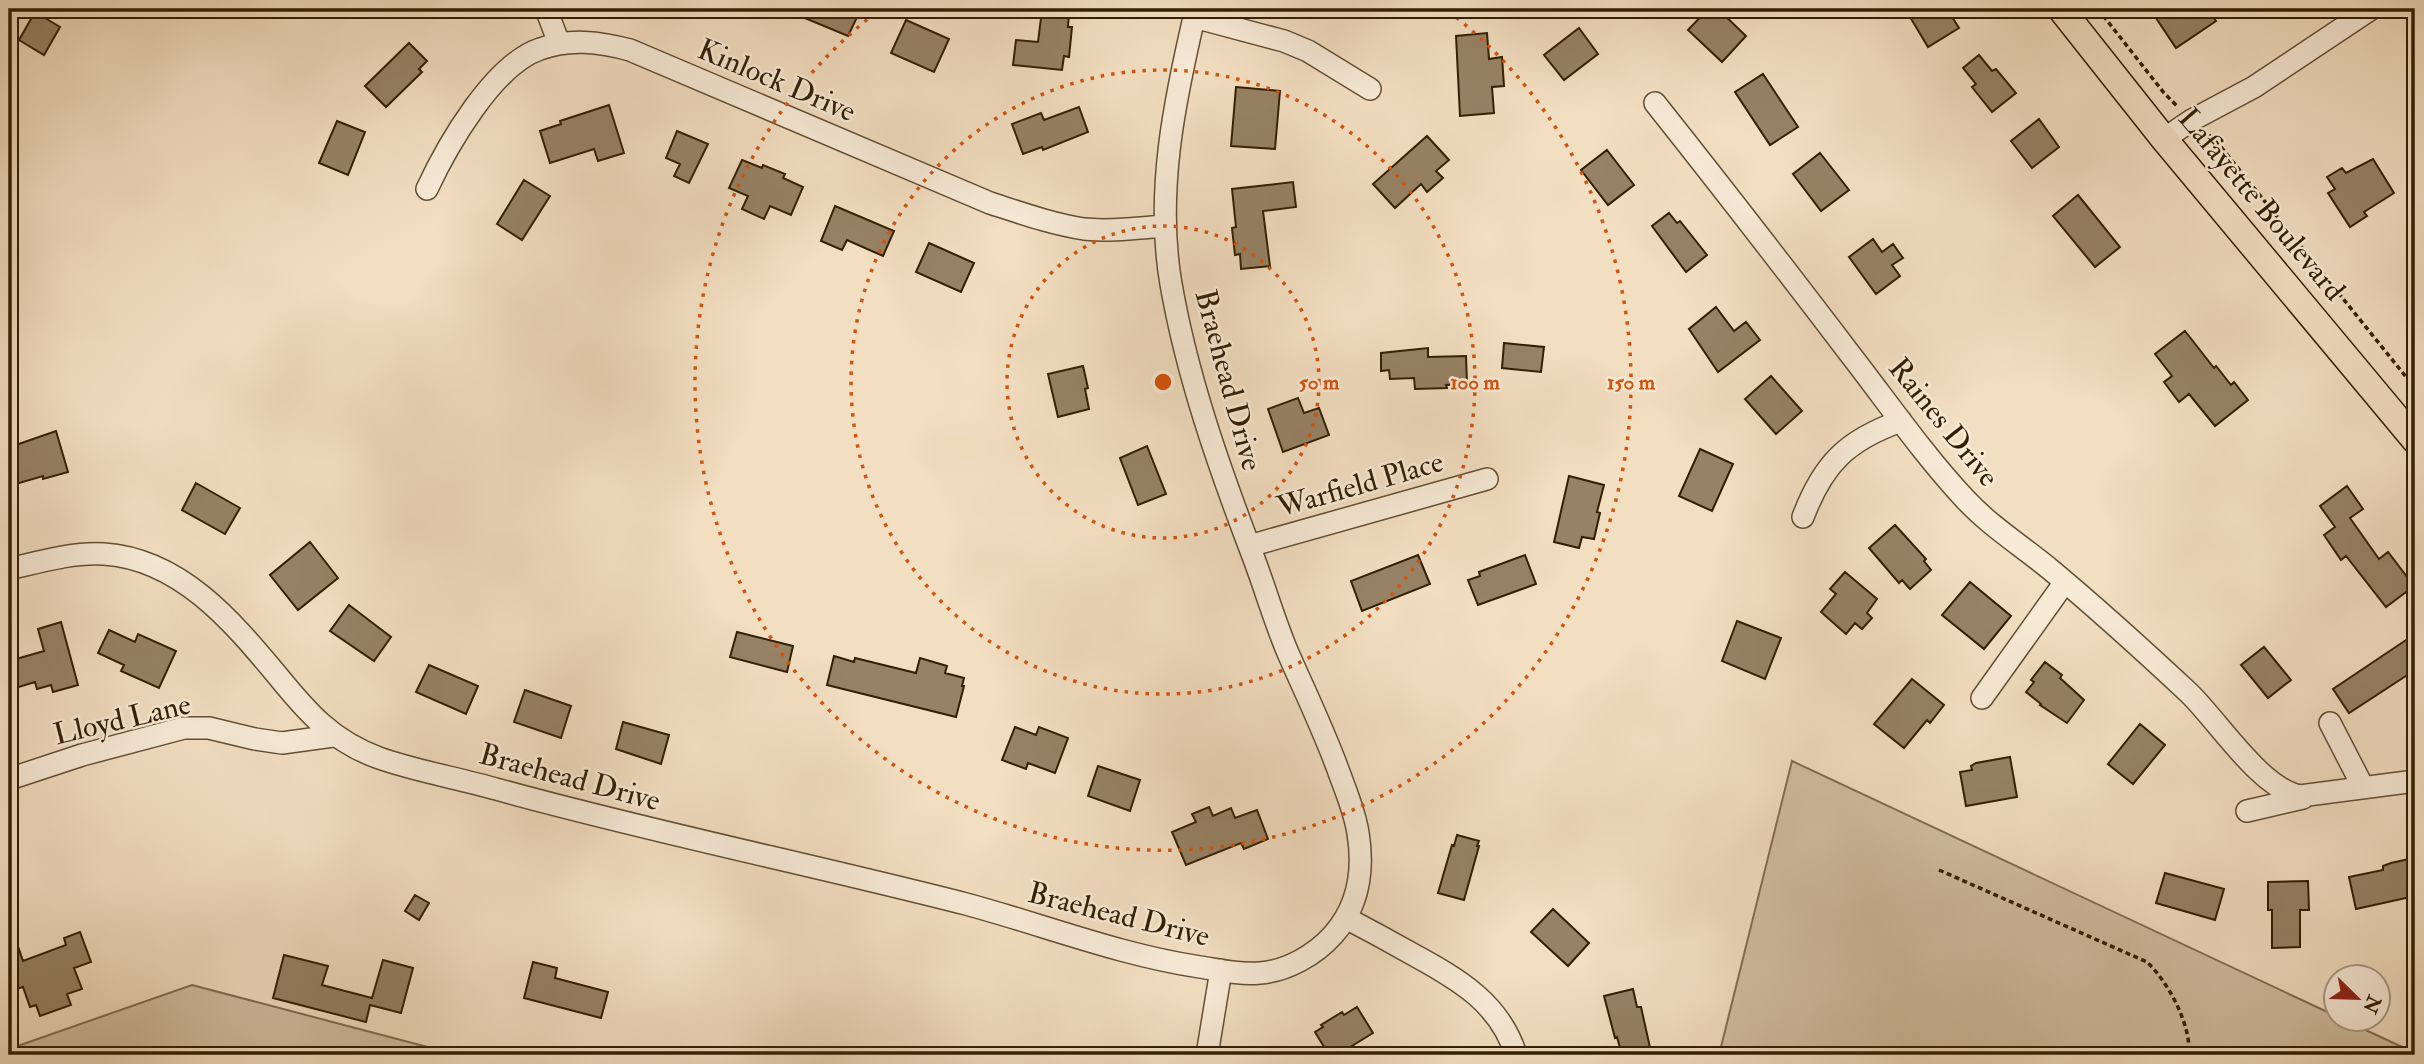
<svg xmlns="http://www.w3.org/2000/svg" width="2424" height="1064" viewBox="0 0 2424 1064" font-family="'IM FELL Double Pica',serif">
<rect width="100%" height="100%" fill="#f2dec1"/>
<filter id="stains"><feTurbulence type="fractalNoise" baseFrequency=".00286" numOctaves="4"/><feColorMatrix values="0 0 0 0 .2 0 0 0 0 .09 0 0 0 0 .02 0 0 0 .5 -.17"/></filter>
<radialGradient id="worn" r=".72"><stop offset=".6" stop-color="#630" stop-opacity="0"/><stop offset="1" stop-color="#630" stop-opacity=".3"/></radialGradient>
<!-- green -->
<path fill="#d1bea1" stroke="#826e52" stroke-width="2" d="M1792,761L2336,1016V1018L2342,1019L2415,1053V1055H1719Z
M192,985L458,1055H9V1049Z"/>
<!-- building -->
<path fill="#968265" stroke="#321f02" stroke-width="2" d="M783,9H861L848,36Z
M1708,9H1718L1746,36L1722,62L1688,30Z
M1925,9H1947L1959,28L1928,47L1910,17Z
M2150,9H2207L2216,21L2176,48Z
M1042,10L1069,14L1068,27H1072L1069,57L1064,56L1062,70L1013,65L1016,40L1038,42Z
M35,12L60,27L44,55L19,40Z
M906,20L949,39L934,72L891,53Z
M1579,28L1598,54L1564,80L1544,55Z
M1487,33L1489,59L1502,57L1504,86L1492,87L1494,113L1460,116L1456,36Z
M409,43L427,61L419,69L422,72L386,107L365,86Z
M1979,55L1992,71L1996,69L2016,93L1992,112L1972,87L1976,84L1963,68Z
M1763,74L1798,127L1770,145L1735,92Z
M1236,87L1280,91L1275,149L1231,146Z
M609,105L624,153L598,161L594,149L550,163L540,131L561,124L560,121Z
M1079,107L1088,132L1043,150L1042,147L1023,154L1012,124L1041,113L1044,120Z
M2039,119L2059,147L2032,168L2011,141Z
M337,121L365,132L348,175L319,163Z
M677,131L708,144L689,183L674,176L680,164L666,158Z
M1427,136L1449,160L1436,171L1443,178L1427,192L1421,184L1395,208L1373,184Z
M1607,150L1634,185L1608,205L1581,170Z
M1820,153L1849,190L1821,211L1793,174Z
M2373,159L2394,193L2364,212L2367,216L2350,227L2328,193L2335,189L2327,177L2342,168L2346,173Z
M742,160L762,168L763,165L785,174L783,178L803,187L791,215L770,206L764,219L742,209L748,196L729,188Z
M524,180L550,196L522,240L497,224Z
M1293,182L1296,207L1263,211L1270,266L1241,269L1240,254L1235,255L1232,228L1236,227L1232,189Z
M2078,195L2120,247L2095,267L2053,216Z
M835,206L894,231L883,256L847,240L842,250L821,241Z
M1669,213L1677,223L1680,221L1707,255L1686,272L1652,226Z
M1873,239L1882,252L1893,244L1903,258L1892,265L1900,276L1876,294L1849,257Z
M929,243L974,263L961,292L916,272Z
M1716,307L1734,331L1746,322L1760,340L1718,372L1689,329Z
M2185,331L2214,368L2216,366L2231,385L2234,382L2248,400L2215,426L2189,394L2179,402L2164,382L2172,376L2155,354Z
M1504,343L1544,347L1541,372L1502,368Z
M1428,348V357L1466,356L1467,384L1446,385L1447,388L1415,389L1414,378L1390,379L1389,370L1381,371V353Z
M1083,366L1088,388L1085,389L1089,409L1058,417L1048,374Z
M1771,376L1802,411L1776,434L1745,399Z
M1298,398L1304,413L1319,408L1329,435L1283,452L1268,409Z
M56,431L68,472L43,479V476L9,486V452L14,451L13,446Z
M1147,446L1166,494L1138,505L1120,458Z
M1700,449L1733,464L1712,511L1679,496Z
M1569,476L1604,485L1597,512L1600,513L1594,539L1582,537L1579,548L1554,542Z
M196,483L240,508L225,534L182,510Z
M2347,486L2363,509L2350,518L2379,559L2388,552L2414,586L2386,607L2346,556L2341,560L2324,535L2335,527L2320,506Z
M1895,525L1926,559L1924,561L1931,570L1910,589L1902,580L1899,583L1869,548Z
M310,542L338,578L298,610L270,575Z
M1418,555L1430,584L1362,611L1351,581Z
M1525,555L1536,584L1478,605L1468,580L1480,576L1479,572Z
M1845,572L1877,599L1867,613L1872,618L1862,629L1855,623L1846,634L1821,612L1836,594L1830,589Z
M1970,582L2011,616L1984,649L1942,615Z
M349,605L391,637L374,661L330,631Z
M1737,621L1781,638L1765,679L1722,661Z
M61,622L78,685L53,692L51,685L37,689L35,682L9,690V661L44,651L38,629Z
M109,630L135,642L138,634L176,651L159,688L121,671L124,665L98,653Z
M737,632L793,646L787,672L730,657Z
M2415,634V670L2349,713L2333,689Z
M2264,647L2291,680L2268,698L2241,665Z
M834,656L854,662L855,658L916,673L920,658L947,666L945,673L964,678L962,686H964L956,717L827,685Z
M2045,662L2062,675L2060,678L2084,700L2067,723L2040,705L2041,704L2026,692L2034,682L2031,680Z
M429,665L478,686L466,714L416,692Z
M1912,679L1944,705L1930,723L1927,720L1904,748L1874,724Z
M525,690L571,706L561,738L514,722Z
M623,722L669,735L661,764L616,749Z
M2140,724L2165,745L2133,784L2108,764Z
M1015,727L1036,735L1039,727L1068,738L1055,773L1028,763L1026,769L1002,760Z
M2010,757L2017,797L1966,806L1960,772L1972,770L1971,766L1976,763Z
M1098,766L1140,780L1130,811L1088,796Z
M1209,807L1213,816L1231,808L1235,818L1257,810L1268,839L1244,849L1241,843L1186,865L1172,832L1196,822L1192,814Z
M1457,835L1479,841L1477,846H1479L1464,900L1438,893L1452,845L1454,846Z
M2409,859L2415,896L2356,909L2349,877L2383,870V866L2391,863Z
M2165,873L2224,889L2215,920L2156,903Z
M2308,881L2309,910H2300V947L2272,948V910H2268V882Z
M415,895L429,903L419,920L405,911Z
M1553,909L1589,943L1568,966L1531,932Z
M9,926H11L23,961L66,945L64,938L80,932L91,962L74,968L82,989L67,994L71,1005L40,1016L36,1005L30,1007L23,987L9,991Z
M284,955L328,966L322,985L372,998L383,960L413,968L401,1013L370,1005L366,1022L273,998Z
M533,962L557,968L555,978L608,992L601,1018L524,998Z
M1633,989L1637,1007H1641L1651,1052L1639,1055H1622L1617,1037L1615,1038L1604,996Z
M1357,1007L1373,1033L1337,1055H1329L1315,1032L1323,1027L1321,1025L1342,1012L1344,1015Z"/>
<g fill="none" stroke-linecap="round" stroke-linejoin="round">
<defs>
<path id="minor" d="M546,9L559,43
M1194,17L1284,41L1308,51L1370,89
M1655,103C1721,186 1786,270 1850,354C1888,403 1923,454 1965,499C1991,527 2022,546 2051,570C2099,610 2144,651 2189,693C2218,721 2261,789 2300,796L2415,781
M2164,139L2192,120L2254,87L2371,9
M427,189C447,146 493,65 540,49C570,38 600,42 630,50L990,203C1021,213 1052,224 1084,229C1111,232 1138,228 1165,226
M1803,517C1823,464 1847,440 1901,421
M1249,546L1487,479
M9,569C39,562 73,552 104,554C180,559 232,621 277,675C307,712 332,741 379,758C416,771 457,778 496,789C651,832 810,864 966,904C1044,925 1120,955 1200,967C1219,970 1240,975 1260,973C1287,971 1315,955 1333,935C1359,906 1364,870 1358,833C1355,813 1347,794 1340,775C1325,733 1306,694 1288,653C1274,620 1264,584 1251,551C1218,464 1187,376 1171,284C1155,192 1175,98 1196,9
M1982,698L2065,582
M2330,723L2363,787
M9,779L82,755L184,728H209L255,739L282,743L333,736
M2247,811L2303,798
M1346,918C1369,930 1391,942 1414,955C1458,979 1500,1003 1516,1055
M1207,1055L1221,970"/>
<path id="major" d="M2061,9L2164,139L2415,440"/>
</defs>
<!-- minor casing -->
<use href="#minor" stroke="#624f32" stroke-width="24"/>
<!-- major casing -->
<use href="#major" stroke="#321f02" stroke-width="29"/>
<!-- path -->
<path stroke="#321f02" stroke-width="3.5" stroke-dasharray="5 3.5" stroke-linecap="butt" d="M2098,9L2164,93L2177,106
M2209,135L2221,147L2415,388
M1939,870L2147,962C2169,983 2191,1025 2189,1055"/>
<!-- minor -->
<use href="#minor" stroke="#f7ead7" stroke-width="21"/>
<!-- major -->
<use href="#major" stroke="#f2dec1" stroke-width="26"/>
</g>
<!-- distance rings -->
<g fill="none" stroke="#d6530b" stroke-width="3.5" stroke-dasharray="3.5 7">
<circle cx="1163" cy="382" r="156"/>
<circle cx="1163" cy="382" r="312"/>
<path d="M1448 11A468 468 0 1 1 878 11"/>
</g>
<g text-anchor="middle" stroke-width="5" stroke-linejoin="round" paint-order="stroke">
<!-- street labels -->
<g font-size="30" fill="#321f02" stroke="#f7ead7">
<text transform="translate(777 80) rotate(23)" y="10">Kinlock Drive</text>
<text transform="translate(2262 204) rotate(50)" y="10">Lafayette Boulevard</text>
<text transform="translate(1229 380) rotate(75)" y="10">Braehead Drive</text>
<text transform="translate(1944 422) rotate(51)" y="10">Raines Drive</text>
<text transform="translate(1360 484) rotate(-16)" y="10">Warfield Place</text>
<text transform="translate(122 719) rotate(-13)" y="10">Lloyd Lane</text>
<text transform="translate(570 777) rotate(15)" y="10">Braehead Drive</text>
<text transform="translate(1119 914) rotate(14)" y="10">Braehead Drive</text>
</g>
</g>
<circle cx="1163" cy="382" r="10" fill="#d6530b" stroke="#f7ead7" stroke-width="3.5"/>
<g font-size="21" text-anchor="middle" font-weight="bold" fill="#d6530b" stroke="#f7ead7" stroke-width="5" stroke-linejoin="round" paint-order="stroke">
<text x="1319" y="389">50 m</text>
<text x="1475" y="389">100 m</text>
<text x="1631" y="389">150 m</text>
</g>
<!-- margin -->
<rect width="2424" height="1064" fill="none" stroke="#f2dec1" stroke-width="35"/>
<rect x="10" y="10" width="2403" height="1043" fill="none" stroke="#321f02" stroke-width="3.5"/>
<rect x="18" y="18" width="2389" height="1029" fill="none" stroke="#321f02" stroke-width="2"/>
<!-- north arrow -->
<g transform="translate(2357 998) rotate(113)"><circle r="33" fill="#f7ead7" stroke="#a89982" stroke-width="2"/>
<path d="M0-5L12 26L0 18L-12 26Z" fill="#8f2418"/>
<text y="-10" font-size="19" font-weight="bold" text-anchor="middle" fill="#321f02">N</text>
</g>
<rect width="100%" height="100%" filter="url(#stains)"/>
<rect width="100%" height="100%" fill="url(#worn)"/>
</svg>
